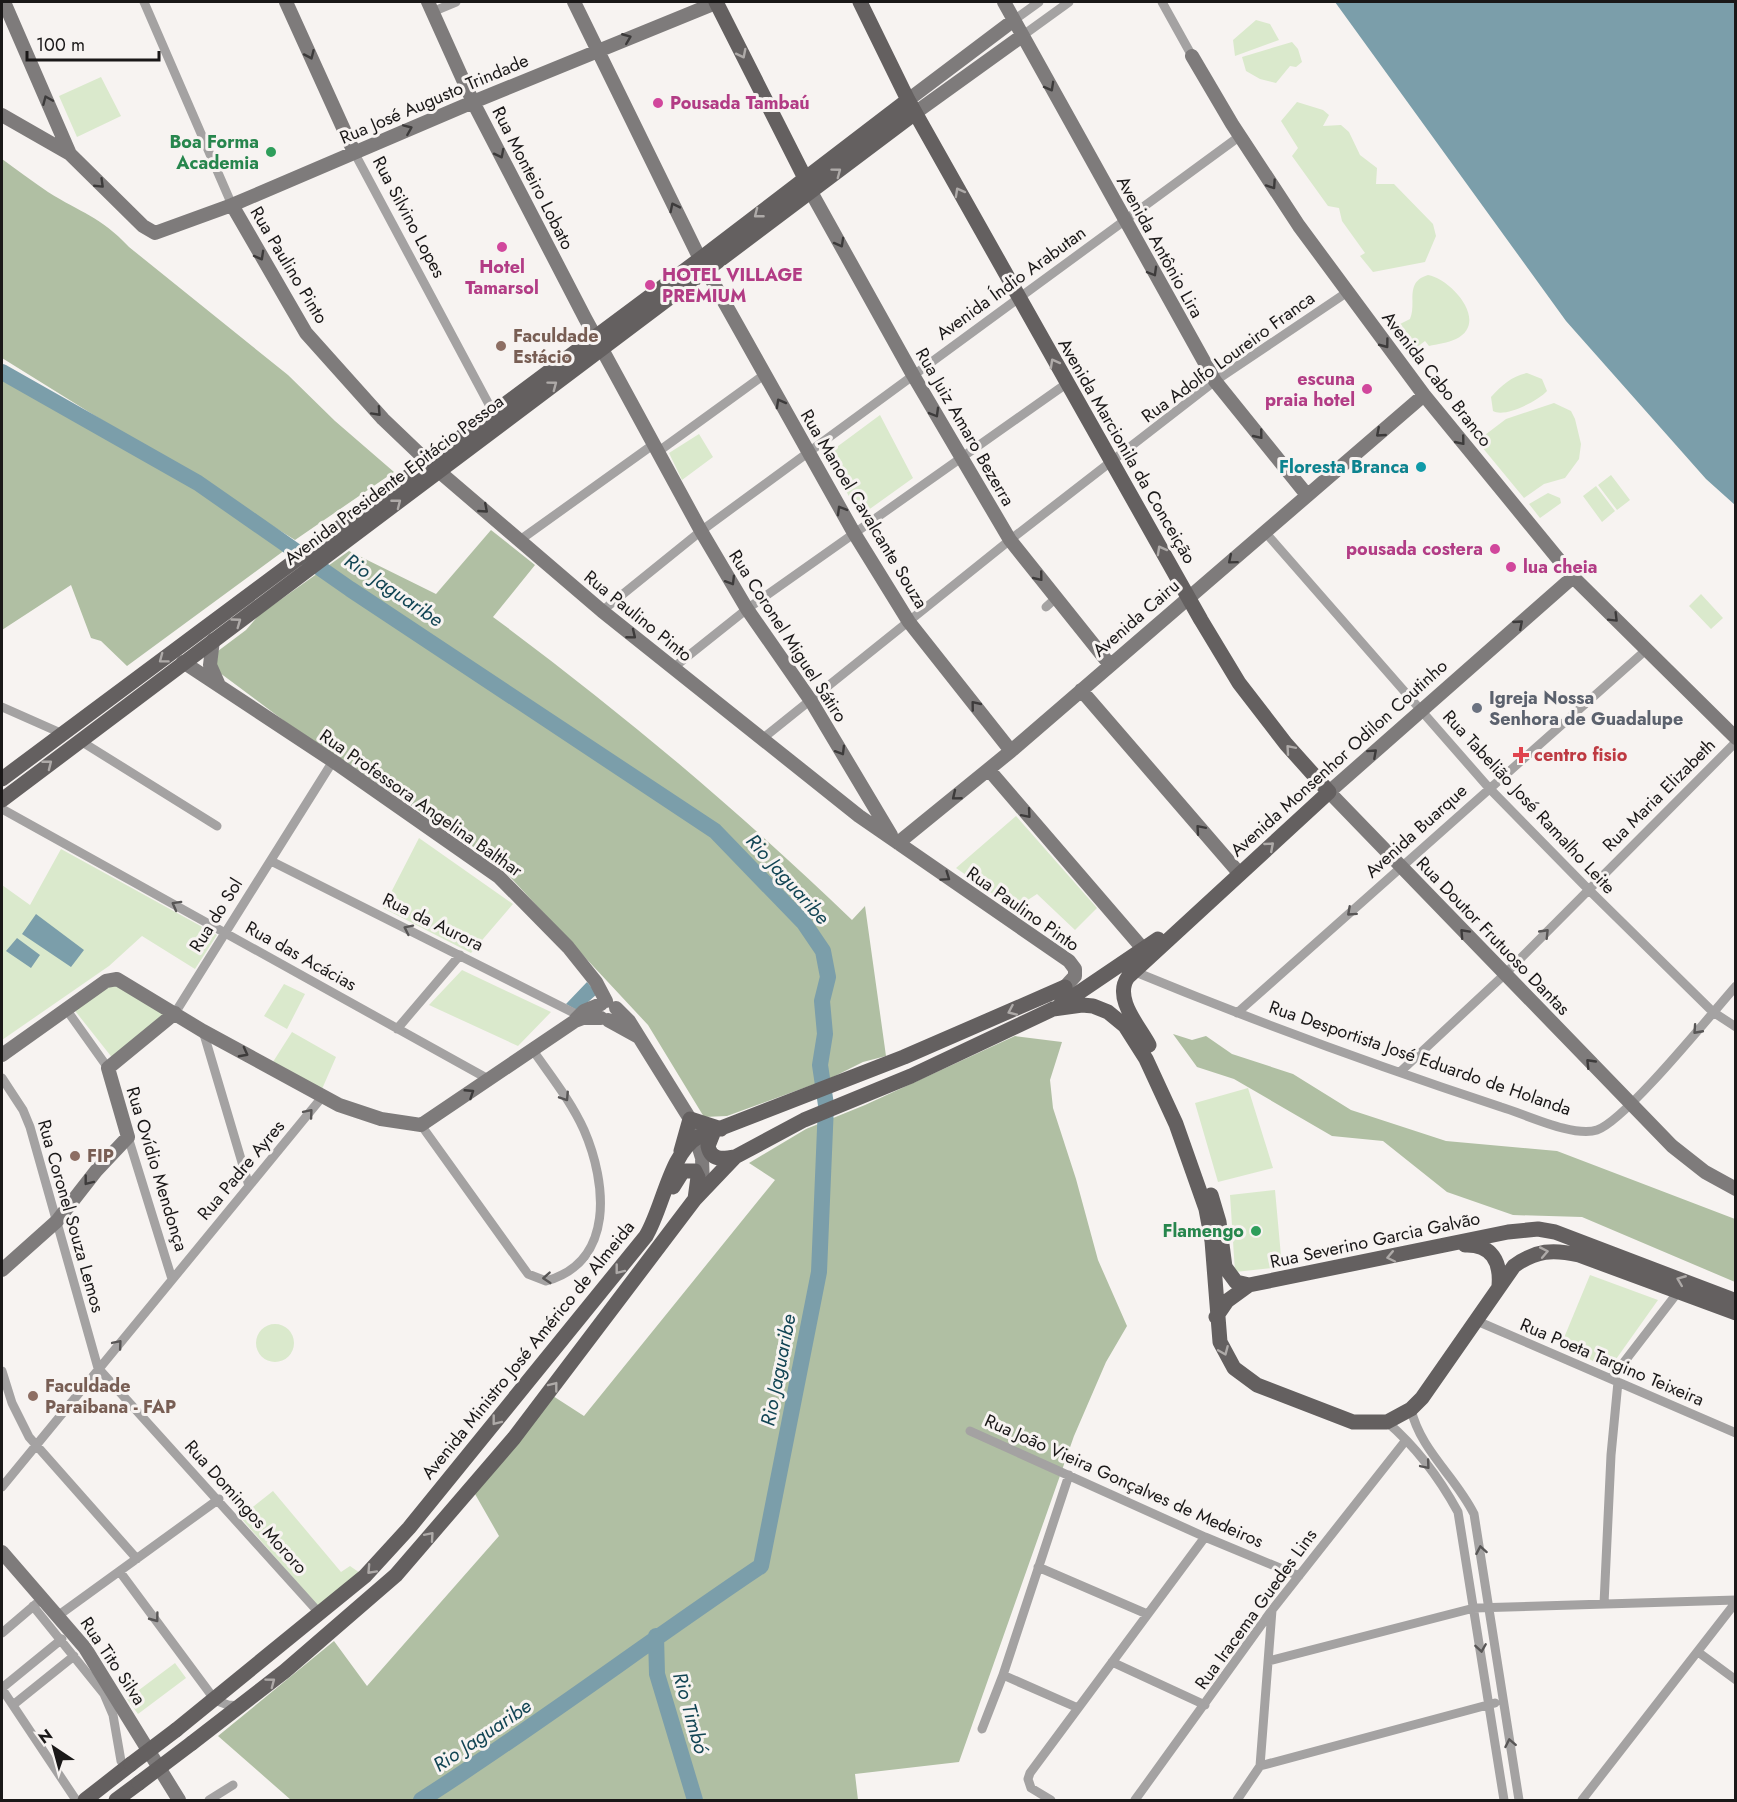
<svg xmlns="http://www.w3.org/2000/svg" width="1737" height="1802" viewBox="0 0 1737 1802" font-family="Jost,sans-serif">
<rect width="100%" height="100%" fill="#f7f3f1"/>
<!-- green -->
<path fill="#dae9cc" d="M1256,20L1270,24L1279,40L1235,56L1233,40Z
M1292,42L1298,49L1302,62L1296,67L1290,66L1276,83L1260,79L1246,71L1242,57Z
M101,77L121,116L77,137L59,96Z
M1297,102L1323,110L1329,115L1323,126L1341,125L1349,132L1360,155L1377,168L1376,184H1394L1433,224L1436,236L1425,262L1373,272L1360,256L1365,253L1342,221L1339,208L1328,206L1292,156L1298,148L1281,121Z
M1428,275C1451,279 1490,322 1456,339C1448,343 1437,344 1429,346L1425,341L1408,354L1395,335L1396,326L1410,319C1417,303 1404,282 1428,275Z
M1527,373L1542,379L1547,391C1538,401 1505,418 1493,411L1491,397C1502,385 1512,376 1527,373Z
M1554,403L1571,411L1575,419L1581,444L1579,459L1565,478L1544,484L1524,498L1477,441L1506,419Z
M880,415L913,478L860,516L826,455Z
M699,434L713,457L682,480L669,453Z
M1611,475L1630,500L1617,510L1598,485Z
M1596,486L1615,511L1602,522L1583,496Z
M1548,493L1560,498L1561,503L1540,518L1529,504Z
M1701,594L1723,618L1711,629L1689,606Z
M1016,816L1097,908L1075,930L1037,894L1014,909L956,868Z
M419,838L513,904L471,953L383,908Z
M61,849L217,935L195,969L142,936L109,966L2,1040V885L30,905Z
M462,970L551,1012L518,1046L429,1005Z
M110,981L168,1016L114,1060L72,1007Z
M284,984L305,994L287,1029L264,1016Z
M292,1032L336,1057L322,1089L271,1065Z
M1248,1088L1273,1168L1218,1182L1195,1103Z
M1275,1190L1282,1267L1235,1272L1230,1195Z
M1590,1275L1658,1300L1609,1369L1561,1345Z
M256 1343a19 19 0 1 1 38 0a19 19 0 1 1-38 0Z
M273,1491L341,1572L350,1566L360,1573L320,1609L240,1517Z
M175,1663L186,1678L138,1714L127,1699Z"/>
<!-- forest -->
<path fill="#b0bfa3" d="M2,159C17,170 32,181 48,192C81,213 100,216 129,247L288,375L335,421L394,472L295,540L2,358Z
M2,369L198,483L289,547L127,666L101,641L91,638L71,585L2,630Z
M491,530L535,565L493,617C619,710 739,811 852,920L865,906L886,1056L863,1062L831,1078L727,1116L704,1117L648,1025L496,862L287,723L216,670L218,651L246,630L259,615L349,551L436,594Z
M1173,1034L1192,1040L1206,1036L1232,1054L1293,1074L1351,1110L1446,1141L1557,1151L1735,1219V1282L1582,1217L1513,1215L1447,1192L1383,1141L1332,1136L1234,1079L1197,1067Z
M1015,1036L1062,1042L1050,1080L1053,1108L1076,1179L1098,1260L1127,1326L1106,1362L1074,1436L959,1762L855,1774L858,1800H291L218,1736L334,1641L367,1686L499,1536L475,1494L553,1396L584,1416L775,1180L749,1163L806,1129L865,1105Z"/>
<!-- water -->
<path fill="#7b9eaa" d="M1335,2H1735V505L1706,479L1566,321Z
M36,914L84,950L71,967L22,934Z
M17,938L40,955L31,968L6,951Z
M587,982L597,994L578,1011L566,1004Z"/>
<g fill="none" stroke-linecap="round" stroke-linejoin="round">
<!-- river -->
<path stroke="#7b9eaa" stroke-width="16" d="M2,372L198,483L350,589L715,831L804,923L823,951L828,977L822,1001L825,1034L820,1065L826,1105L819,1272L761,1566C646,1643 537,1726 421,1800
M656,1636L657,1674L695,1800"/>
<!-- street -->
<path stroke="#a4a2a2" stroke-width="9" d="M144,2L232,205
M1162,2L1192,56
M432,12L456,2
M1014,20L1039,2
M1022,36L1069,2
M354,152L493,412
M659,451L764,375
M1265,532L1489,788L1588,889L1713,1012L1736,1027
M520,540L654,444
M1046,607L1056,598
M602,611L701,531L1240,136
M673,668L747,609L1066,384
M2,707L63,734
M762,739L1010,540L1215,381L1346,293
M79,740L217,826
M2,809L490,1080
M271,861L582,1017
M1133,971C1254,1021 1377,1066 1501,1107C1525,1114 1574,1138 1597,1130C1625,1121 1712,1013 1736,986
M66,1009L108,1068
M175,1013L333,761
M1237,1013L1646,650
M397,1029L460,955
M203,1031L249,1186
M1400,1072L1504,975L1736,742
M2,1078L23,1110L30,1127L98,1368L321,1615
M421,1125L528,1274L546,1281C615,1262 607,1183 584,1130C571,1101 550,1075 532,1049
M128,1137L172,1279
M1477,1321L1736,1433
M2,1371L12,1403L29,1437L137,1559
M1611,1379L1678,1292
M1411,1409C1420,1450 1456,1477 1474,1514L1519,1800
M1387,1422C1415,1446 1440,1479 1458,1512L1504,1800
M970,1431L1205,1537L1299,1576
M2,1487L323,1096
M1038,1567L1147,1614
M120,1572L215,1700L228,1705L240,1706
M1604,1604L1611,1455L1618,1382
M33,1606L104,1694L113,1715L121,1761L126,1768
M59,1615L219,1499
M2,1633L36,1604
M1698,1652L1736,1680
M1269,1661L1474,1608L1736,1600
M1112,1662L1205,1705
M1003,1675L1078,1708
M2,1688L62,1639
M2,1689L76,1800
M13,1705L74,1656
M982,1729L1003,1675L1069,1475
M1260,1766L1495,1703
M209,1800L233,1785
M1051,1800L1031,1788L1028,1779L1030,1773L1205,1537
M1135,1800L1272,1610L1406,1440
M1237,1800L1260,1766L1272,1610
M1582,1800L1736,1602"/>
<!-- secondary -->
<path stroke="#7e7b7b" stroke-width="14" d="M4,2L70,154
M286,2L354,152
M428,2L473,102L585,318L701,531L747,609L811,701L891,835
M574,2L700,259L854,533L909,622L1011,751
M1004,2L1215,381L1307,495
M1192,56L1232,124L1299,226L1424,395L1573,577L1736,738
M908,100L1014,20
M915,113L1022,36
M2,115L70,154L143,226L155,233L232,205L473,102L718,2
M811,192L913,375L1010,540L1110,665
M232,205L306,333L383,419L428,462L602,611L859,816L1069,961L1075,969V976L1065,987
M1573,577L1329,792L1672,1146L1705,1172L1736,1189
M213,640L210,665L218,683
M183,662L333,761L499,877L568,947L596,982L606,1001
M1081,690L1239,873
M989,770L1144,950
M898,843L1011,751L1424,395
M616,1008L629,1021L690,1119L702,1158L703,1187
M576,1019L584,1011L601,1004
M608,1020L637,1036
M2,1055L106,981L117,979L203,1031L339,1105L381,1119L421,1125L575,1021L583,1018H601
M2,1270L57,1221L96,1171L128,1137L108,1068L175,1013
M2,1552L85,1648L179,1800"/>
<!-- primary -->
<path stroke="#646060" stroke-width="15" d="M716,2L809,186
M860,2L908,100L1201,620L1239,683L1286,744L1329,792L1128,977C1113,998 1139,1026 1149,1045
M2,779L700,259L908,100
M2,800L915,113
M1059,1006L1158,939
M714,1131L708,1146C711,1161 723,1159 735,1157
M681,1151L690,1119L721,1129
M673,1187L683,1171H695L698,1177L695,1199
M1211,1195L1219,1222L1225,1267L1236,1282L1249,1285L1508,1232L1538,1229L1555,1232L1736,1301
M1465,1245C1492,1244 1501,1262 1499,1286
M1216,1317L1227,1301L1249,1285
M176,1730L365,1576L409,1528L646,1236C663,1208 670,1153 698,1137L904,1057L1065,987
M192,1743L285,1671L396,1575L514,1438L695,1199L735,1157L804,1120L911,1076L1053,1009L1082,1005L1093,1006L1108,1012L1125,1026L1146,1059L1176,1124L1206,1209L1212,1241L1220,1342L1234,1368L1257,1385L1353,1422H1387L1411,1409L1422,1398L1514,1266C1536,1250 1553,1249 1579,1255L1736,1313
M85,1800L131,1764
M116,1800L139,1783"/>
<!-- primary-bridge -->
<path stroke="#646060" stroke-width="15" d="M131,1764L176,1730
M139,1783L192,1743"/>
</g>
<!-- one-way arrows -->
<defs><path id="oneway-chevron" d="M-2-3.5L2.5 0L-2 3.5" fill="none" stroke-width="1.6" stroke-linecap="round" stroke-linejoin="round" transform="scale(1.5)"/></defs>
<g stroke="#3d3b3b">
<use href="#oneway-chevron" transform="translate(627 38) rotate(-22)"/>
<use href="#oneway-chevron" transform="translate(310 55) rotate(66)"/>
<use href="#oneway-chevron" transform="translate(1050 87) rotate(61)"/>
<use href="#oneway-chevron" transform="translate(47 100) rotate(-113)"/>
<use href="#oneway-chevron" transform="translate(408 129) rotate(-23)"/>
<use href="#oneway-chevron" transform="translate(500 154) rotate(63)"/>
<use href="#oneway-chevron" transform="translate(100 184) rotate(44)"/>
<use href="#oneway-chevron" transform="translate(1272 185) rotate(56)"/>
<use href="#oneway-chevron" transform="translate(674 207) rotate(-116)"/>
<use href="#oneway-chevron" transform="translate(840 243) rotate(61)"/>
<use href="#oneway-chevron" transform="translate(260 256) rotate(61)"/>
<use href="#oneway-chevron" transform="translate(1153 272) rotate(60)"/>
<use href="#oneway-chevron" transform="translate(1385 344) rotate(53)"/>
<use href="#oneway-chevron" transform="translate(780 403) rotate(-119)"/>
<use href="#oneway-chevron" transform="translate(377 412) rotate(47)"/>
<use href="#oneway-chevron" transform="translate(935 413) rotate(60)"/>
<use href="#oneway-chevron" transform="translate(1380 433) rotate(139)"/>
<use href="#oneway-chevron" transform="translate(1259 435) rotate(51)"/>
<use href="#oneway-chevron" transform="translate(1461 441) rotate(51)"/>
<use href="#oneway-chevron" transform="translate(484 509) rotate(41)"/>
<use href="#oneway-chevron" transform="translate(841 510) rotate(-120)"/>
<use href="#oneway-chevron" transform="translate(1232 560) rotate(140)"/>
<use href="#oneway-chevron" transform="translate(1039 577) rotate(51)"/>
<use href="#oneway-chevron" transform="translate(731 581) rotate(59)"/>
<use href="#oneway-chevron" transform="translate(1614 618) rotate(45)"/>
<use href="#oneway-chevron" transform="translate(1519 624) rotate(-41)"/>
<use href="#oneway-chevron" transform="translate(632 635) rotate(39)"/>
<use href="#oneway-chevron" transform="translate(975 705) rotate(-129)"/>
<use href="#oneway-chevron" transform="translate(841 751) rotate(59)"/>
<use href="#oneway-chevron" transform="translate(1373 753) rotate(-42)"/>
<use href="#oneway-chevron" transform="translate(956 796) rotate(141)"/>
<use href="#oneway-chevron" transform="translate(1027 814) rotate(49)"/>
<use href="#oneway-chevron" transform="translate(1200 829) rotate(-131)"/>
<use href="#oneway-chevron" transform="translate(946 877) rotate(35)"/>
<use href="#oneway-chevron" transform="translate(1464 933) rotate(-133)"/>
<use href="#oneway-chevron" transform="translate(244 1053) rotate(28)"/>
<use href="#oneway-chevron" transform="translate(1590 1063) rotate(-134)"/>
<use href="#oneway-chevron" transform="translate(470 1093) rotate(-33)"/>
<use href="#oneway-chevron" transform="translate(88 1181) rotate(128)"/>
</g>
<g stroke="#aeaaa8">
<use href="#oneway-chevron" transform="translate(742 54) rotate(63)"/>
<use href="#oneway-chevron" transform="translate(837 172) rotate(-37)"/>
<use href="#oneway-chevron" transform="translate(959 192) rotate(-119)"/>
<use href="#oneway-chevron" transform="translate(758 214) rotate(142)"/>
<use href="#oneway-chevron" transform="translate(1054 363) rotate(-119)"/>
<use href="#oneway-chevron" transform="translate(553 385) rotate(-37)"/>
<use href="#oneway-chevron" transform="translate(397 503) rotate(-38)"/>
<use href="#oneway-chevron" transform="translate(1161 550) rotate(-119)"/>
<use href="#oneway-chevron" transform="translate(237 622) rotate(-36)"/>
<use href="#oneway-chevron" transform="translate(163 659) rotate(143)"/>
<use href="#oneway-chevron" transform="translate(1290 749) rotate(-131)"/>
<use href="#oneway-chevron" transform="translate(48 764) rotate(-38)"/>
<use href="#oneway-chevron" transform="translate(1270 846) rotate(-41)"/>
<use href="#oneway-chevron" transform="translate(1012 1011) rotate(156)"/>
<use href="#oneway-chevron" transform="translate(1544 1252) rotate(-11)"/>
<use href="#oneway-chevron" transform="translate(1391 1257) rotate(168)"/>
<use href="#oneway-chevron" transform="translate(619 1270) rotate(128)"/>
<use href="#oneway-chevron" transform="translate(1681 1280) rotate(-158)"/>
<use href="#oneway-chevron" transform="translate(1224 1351) rotate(67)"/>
<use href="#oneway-chevron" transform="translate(554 1386) rotate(-52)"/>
<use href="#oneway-chevron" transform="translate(496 1421) rotate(128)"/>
<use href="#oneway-chevron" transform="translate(430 1536) rotate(-49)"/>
<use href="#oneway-chevron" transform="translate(371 1570) rotate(133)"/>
<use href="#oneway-chevron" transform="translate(271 1682) rotate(-37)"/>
</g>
<g stroke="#585656">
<use href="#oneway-chevron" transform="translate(176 905) rotate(-151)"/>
<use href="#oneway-chevron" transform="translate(1351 912) rotate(138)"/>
<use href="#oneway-chevron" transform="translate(408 929) rotate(-154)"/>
<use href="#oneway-chevron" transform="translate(1545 933) rotate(-46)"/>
<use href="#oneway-chevron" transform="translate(1697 1030) rotate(132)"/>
<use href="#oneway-chevron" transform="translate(565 1097) rotate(57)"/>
<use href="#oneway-chevron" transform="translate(309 1113) rotate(-50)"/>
<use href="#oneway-chevron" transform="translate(547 1278) rotate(176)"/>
<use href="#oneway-chevron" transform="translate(118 1344) rotate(-50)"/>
<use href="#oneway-chevron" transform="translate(1426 1465) rotate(50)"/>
<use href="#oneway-chevron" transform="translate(1481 1550) rotate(-100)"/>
<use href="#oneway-chevron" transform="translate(155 1618) rotate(53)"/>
<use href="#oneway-chevron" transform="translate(1481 1648) rotate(81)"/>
<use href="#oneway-chevron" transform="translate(1510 1743) rotate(-101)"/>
</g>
<!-- markers -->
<g fill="#d1479c" stroke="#f7f3f1" stroke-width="2">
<circle cx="658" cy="103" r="6"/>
<circle cx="502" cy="247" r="6"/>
<circle cx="650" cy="285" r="6"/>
<circle cx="1367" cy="389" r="6"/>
<circle cx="1495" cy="549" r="6"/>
<circle cx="1511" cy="567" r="6"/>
</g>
<g fill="#2e9e5b" stroke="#f7f3f1" stroke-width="2">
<circle cx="271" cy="152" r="6"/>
<circle cx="1256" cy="1231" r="6"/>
</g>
<g fill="#8d6e63" stroke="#f7f3f1" stroke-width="2">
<circle cx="501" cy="346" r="6"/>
<circle cx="75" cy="1156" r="6"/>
<circle cx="33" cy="1396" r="6"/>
</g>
<circle fill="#0f9aa8" stroke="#f7f3f1" stroke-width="2" cx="1421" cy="467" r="6"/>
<circle fill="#6b7280" stroke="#f7f3f1" stroke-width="2" cx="1477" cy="708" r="6"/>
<path fill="#e0444e" stroke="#f7f3f1" stroke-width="2" d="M1518 746h6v6h6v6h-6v6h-6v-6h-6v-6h6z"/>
<g text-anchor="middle" stroke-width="6" stroke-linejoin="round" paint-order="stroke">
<!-- street labels -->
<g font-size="18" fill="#1a1818" stroke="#f7f3f1">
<text transform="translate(434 99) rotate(-23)" y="6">Rua José Augusto Trindade</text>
<text transform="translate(533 178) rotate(63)" y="6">Rua Monteiro Lobato</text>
<text transform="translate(409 217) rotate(62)" y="6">Rua Silvino Lopes</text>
<text transform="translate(1160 247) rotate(61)" y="6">Avenida Antônio Lira</text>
<text transform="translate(289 265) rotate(59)" y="6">Rua Paulino Pinto</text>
<text transform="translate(1011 283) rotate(-36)" y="6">Avenida Índio Arabutan</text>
<text transform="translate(1228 357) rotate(-36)" y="6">Rua Adolfo Loureiro Franca</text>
<text transform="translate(1437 379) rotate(52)" y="6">Avenida Cabo Branco</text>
<text transform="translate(965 427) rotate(60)" y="6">Rua Juiz Amaro Bezerra</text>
<text transform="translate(1127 451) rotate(60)" y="6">Avenida Marcionila da Conceição</text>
<text transform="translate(394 480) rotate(-37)" y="6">Avenida Presidente Epitácio Pessoa</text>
<text transform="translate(864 509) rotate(59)" y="6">Rua Manoel Cavalcante Souza</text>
<text transform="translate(638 616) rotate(39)" y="6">Rua Paulino Pinto</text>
<text transform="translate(1136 618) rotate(-41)" y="6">Avenida Cairu</text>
<text transform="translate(788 636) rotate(57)" y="6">Rua Coronel Miguel Sátiro</text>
<text transform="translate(1339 758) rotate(-42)" y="6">Avenida Monsenhor Odilon Coutinho</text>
<text transform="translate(1659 795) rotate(-45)" y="6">Rua Maria Elizabeth</text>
<text transform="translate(1529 802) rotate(47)" y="6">Rua Tabelião José Ramalho Leite</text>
<text transform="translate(421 803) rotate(35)" y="6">Rua Professora Angelina Balthar</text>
<text transform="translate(1416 831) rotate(-42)" y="6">Avenida Buarque</text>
<text transform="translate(1023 909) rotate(35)" y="6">Rua Paulino Pinto</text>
<text transform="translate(216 915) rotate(-58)" y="6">Rua do Sol</text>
<text transform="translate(433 922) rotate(26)" y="6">Rua da Aurora</text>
<text transform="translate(1493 936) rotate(46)" y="6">Rua Doutor Frutuoso Dantas</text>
<text transform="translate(301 956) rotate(29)" y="6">Rua das Acácias</text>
<text transform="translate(1420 1058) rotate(19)" y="6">Rua Desportista José Eduardo de Holanda</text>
<text transform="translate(157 1169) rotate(73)" y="6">Rua Ovídio Mendonça</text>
<text transform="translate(241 1170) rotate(-50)" y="6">Rua Padre Ayres</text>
<text transform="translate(71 1216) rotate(74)" y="6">Rua Coronel Souza Lemos</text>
<text transform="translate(1375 1240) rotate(-12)" y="6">Rua Severino Garcia Galvão</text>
<text transform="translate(528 1350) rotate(-51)" y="6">Avenida Ministro José Américo de Almeida</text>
<text transform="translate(1612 1362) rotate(23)" y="6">Rua Poeta Targino Teixeira</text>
<text transform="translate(1124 1481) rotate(24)" y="6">Rua João Vieira Gonçalves de Medeiros</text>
<text transform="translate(246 1507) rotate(48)" y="6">Rua Domingos Mororo</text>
<text transform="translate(1256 1609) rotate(-54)" y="6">Rua Iracema Guedes Lins</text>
<text transform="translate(113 1661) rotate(56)" y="6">Rua Tito Silva</text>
</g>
<!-- hotel labels -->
<g font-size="18" font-weight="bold" fill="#b23c85" stroke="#f7f3f1" text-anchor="start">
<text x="670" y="109">Pousada Tambaú</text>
<text x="502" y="273" text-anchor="middle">Hotel<tspan x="502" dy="21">Tamarsol</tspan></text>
<text x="662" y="281">HOTEL VILLAGE<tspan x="662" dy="21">PREMIUM</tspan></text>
<text x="1355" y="385" text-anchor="end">escuna<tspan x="1355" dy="21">praia hotel</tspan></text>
<text x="1483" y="555" text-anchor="end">pousada costera</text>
<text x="1523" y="573">lua cheia</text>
</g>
<!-- leisure labels -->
<g font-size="18" font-weight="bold" fill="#27864d" stroke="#f7f3f1" text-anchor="end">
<text x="259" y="148">Boa Forma<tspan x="259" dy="21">Academia</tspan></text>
<text x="1244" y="1237">Flamengo</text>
</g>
<!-- education labels -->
<g font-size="18" font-weight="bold" fill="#785e54" stroke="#f7f3f1" text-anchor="start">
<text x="513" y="342">Faculdade<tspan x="513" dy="21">Estácio</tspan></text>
<text x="87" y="1162">FIP</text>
<text x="45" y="1392">Faculdade<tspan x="45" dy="21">Paraibana - FAP</tspan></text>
</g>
<!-- culture labels -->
<g font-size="18" font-weight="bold" fill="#0d838f" stroke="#f7f3f1" text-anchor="end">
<text x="1409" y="473">Floresta Branca</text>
</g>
<!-- worship labels -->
<g font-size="18" font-weight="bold" fill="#5b616d" stroke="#f7f3f1" text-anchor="start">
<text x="1489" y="704">Igreja Nossa<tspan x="1489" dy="21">Senhora de Guadalupe</tspan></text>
</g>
<!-- health labels -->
<g font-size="18" font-weight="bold" fill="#be3a42" stroke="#f7f3f1" text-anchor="start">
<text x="1534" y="761">centro fisio</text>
</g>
<!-- water labels -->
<g font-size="20" font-style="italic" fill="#124554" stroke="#f7f3f1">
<text transform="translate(394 590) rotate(34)" y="7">Rio Jaguaribe</text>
<text transform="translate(788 879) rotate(48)" y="7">Rio Jaguaribe</text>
<text transform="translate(778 1370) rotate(-79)" y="7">Rio Jaguaribe</text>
<text transform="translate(691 1713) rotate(74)" y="7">Rio Timbó</text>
<text transform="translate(482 1735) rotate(-34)" y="7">Rio Jaguaribe</text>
</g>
</g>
<!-- border -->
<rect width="1737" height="1802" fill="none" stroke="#1a1818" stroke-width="6"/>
<!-- north arrow -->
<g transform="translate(54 1748) rotate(324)" stroke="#f7f3f1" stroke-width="4.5" paint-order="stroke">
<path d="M0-4.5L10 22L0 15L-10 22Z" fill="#1a1818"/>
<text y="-9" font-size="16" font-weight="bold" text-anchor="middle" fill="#1a1818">N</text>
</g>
<!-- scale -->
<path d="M27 51v9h132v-9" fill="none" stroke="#1a1818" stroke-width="3"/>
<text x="36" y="51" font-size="18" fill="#1a1818" stroke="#f7f3f1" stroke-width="4.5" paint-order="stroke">100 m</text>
</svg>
